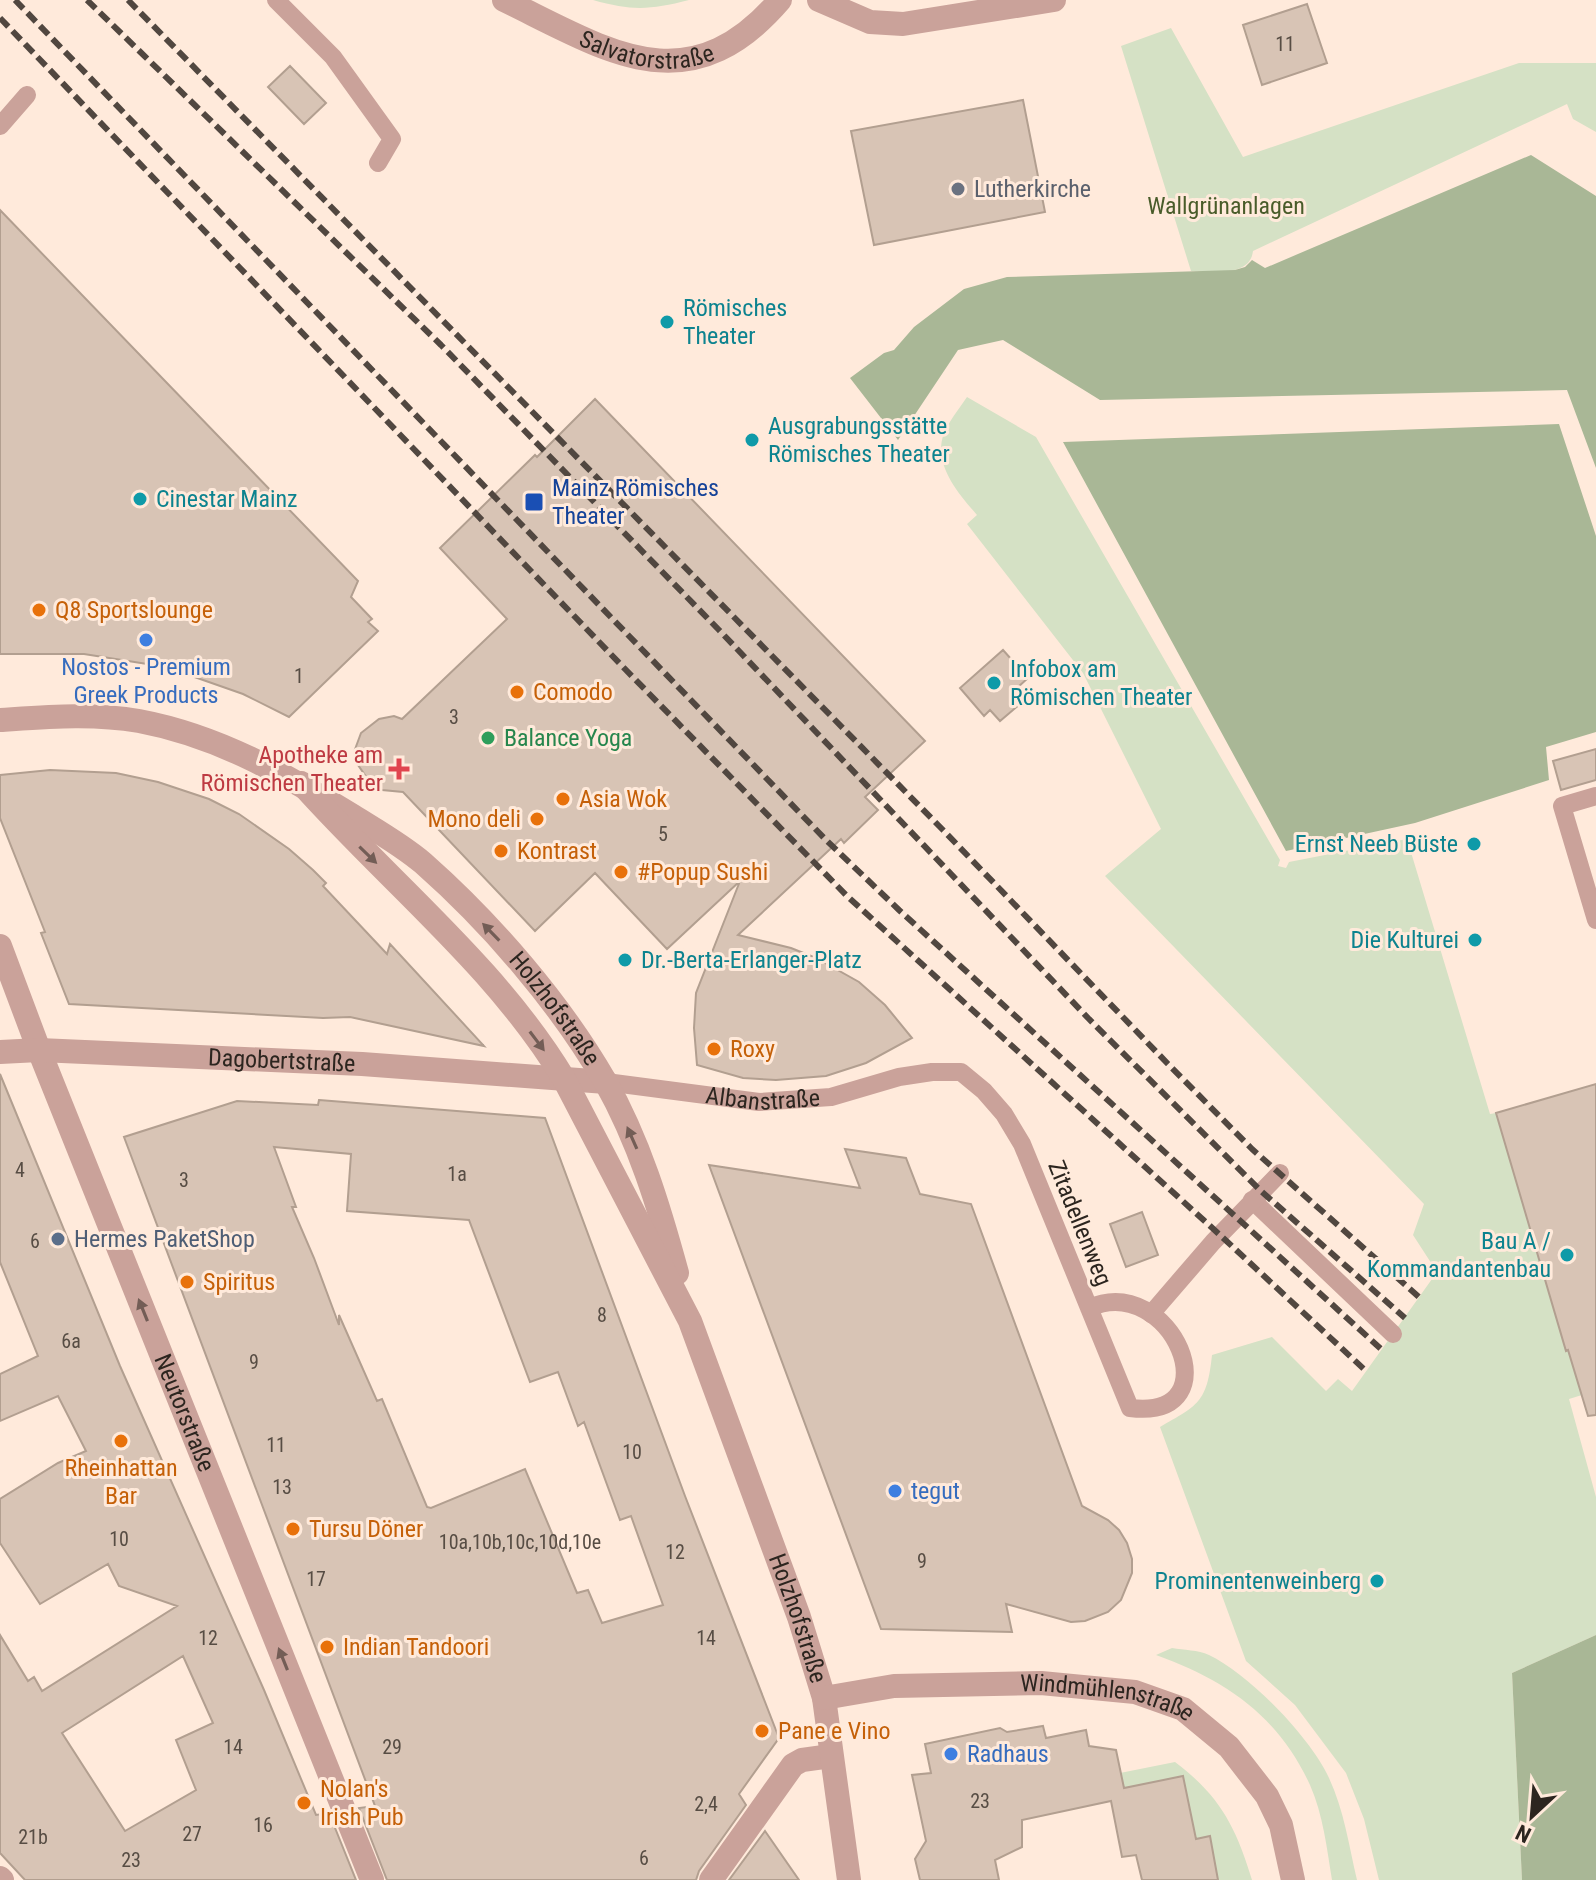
<svg xmlns="http://www.w3.org/2000/svg" width="1596" height="1880" viewBox="0 0 1596 1880" font-family="'Roboto Condensed',sans-serif">
<rect width="100%" height="100%" fill="#ffeadb"/>
<!-- green -->
<path fill="#d5e1c5" d="M593,0H689C650,10 632,11 593,0Z
M1171,28L1243,157L1519,63H1596V132L1573,119L1567,104L1253,251C1250,278 1211,271 1191,271L1121,46Z
M967,397L1036,437L1280,860L1278,866L1286,868L1289,862L1407,839L1490,1114L1496,1113L1566,1350H1568L1582,1395L1569,1399L1596,1497V1635L1512,1673L1522,1880H1379L1364,1819L1346,1773L1295,1705L1246,1661L1160,1427C1198,1405 1207,1403 1212,1355L1272,1337L1326,1391L1338,1379L1352,1391L1437,1272L1413,1235L1424,1204L1105,876L1161,829L1083,673L967,524L977,515C959,494 934,466 943,436C948,422 959,409 967,397Z
M1172,1648C1184,1650 1198,1650 1209,1655C1250,1675 1310,1737 1329,1778C1344,1810 1349,1846 1357,1880H1332C1327,1849 1323,1814 1310,1785C1278,1715 1225,1680 1156,1655Z
M1175,1762C1220,1796 1236,1827 1252,1880H1218L1210,1837L1196,1839L1183,1776L1119,1789L1120,1773Z"/>
<!-- forest -->
<path fill="#a9b796" d="M1531,155L1596,196V468L1567,390L1100,400L1003,340L958,350L898,440L850,378L884,353L894,350L914,327L964,289L1007,277L1235,270L1245,267L1252,260L1265,268Z
M1559,424L1596,536V732L1546,747L1549,780L1415,823L1286,851L1063,442Z
M1596,1635V1880H1522L1512,1673Z"/>
<!-- building -->
<path fill="#d8c4b5" stroke="#b29f90" stroke-width="2" fill-rule="evenodd" d="M1307,4L1327,63L1262,85L1243,25Z
M290,66L326,103L304,124L268,87Z
M1023,100L1045,212L874,245L851,131Z
M0,210L358,581L351,597L372,619L368,622L378,631L289,717L243,694L166,667L84,654H0Z
M595,399L925,741L865,797L878,810L844,843L841,839L738,935L791,948L816,958L859,982L885,1005L912,1038L866,1063L826,1076L776,1080L743,1078L697,1065L694,1028L696,993L740,881L667,949L595,873L535,931L403,792L382,790L369,781L356,762L354,752L361,733L379,719L394,716L402,719L507,619L440,548L535,455L537,457Z
M1003,650L1028,678L1017,688L1026,699L1000,721L990,710L984,716L960,688Z
M1596,749V780L1561,790L1553,761Z
M50,770L116,773L158,782L209,799L239,814L289,849L313,870L326,883L323,886L387,954L390,944L484,1046L350,1017L323,1018L69,1004L41,933L45,932L0,818V775Z
M0,1074L120,1366L264,1690L316,1815L329,1813L356,1880H25L0,1853V1635L28,1681L34,1677L42,1691L177,1606L119,1586L108,1564L40,1604L0,1543V1499L58,1463L86,1451L58,1396L0,1421V1374L38,1356L0,1262ZM183,1656L213,1723L176,1740L196,1790L125,1831L62,1733Z
M1596,1084V1415L1588,1416L1568,1350L1566,1351L1496,1113Z
M319,1100L545,1118L685,1496L779,1738L739,1794L746,1805L699,1871L696,1880H387L359,1808L375,1806L124,1137L237,1101L318,1105ZM274,1147L351,1154L347,1211L469,1220L530,1382L558,1372L578,1426L584,1422L620,1520L631,1516L663,1605L602,1623L588,1590L577,1593L525,1469L431,1508L427,1507L382,1399L377,1401L339,1315V1325L314,1258L292,1207H296Z
M845,1149L906,1158L920,1194L971,1204L1082,1506L1108,1520L1119,1530L1127,1543L1132,1559V1573L1121,1600L1108,1612L1085,1621L1071,1622L1006,1604L1012,1632L881,1629L709,1165L860,1188Z
M1142,1212L1158,1255L1126,1267L1110,1224Z
M1043,1726L1046,1738L1086,1730L1089,1746L1116,1750L1124,1788L1183,1776L1196,1839L1210,1836L1218,1880H1142L1136,1855L1122,1857L1111,1801L1022,1820V1847L995,1860L999,1880H920L915,1859L926,1841L912,1775L931,1773L925,1744L1000,1728L1007,1732Z
M765,1831L799,1880H729Z"/>
<g fill="none" stroke-linecap="round" stroke-linejoin="round">
<!-- service -->
<g stroke="#caa29a" stroke-width="18">
<path d="M276,0L333,57L392,139L378,163"/>
<path d="M0,126L27,95"/>
<path d="M1596,796L1562,806L1596,920"/>
<path id="s1" d="M606,1082L759,1102L831,1097L899,1077L932,1072H961L984,1091L1004,1114L1022,1144L1130,1408C1235,1421 1171,1271 1089,1308"/>
<path d="M1252,1200L1393,1334"/>
<path d="M1151,1314L1213,1242L1280,1173"/>
</g>
<!-- pedestrian -->
<path stroke="#caa29a" stroke-width="24" d="M711,1880L793,1765L802,1760L831,1756"/>
<!-- minor -->
<g stroke="#caa29a" stroke-width="24">
<path d="M819,0L870,22L903,24L1054,0"/>
<path id="s2" d="M0,946L39,1050L372,1880"/>
<path id="s3" d="M0,1052L39,1050L362,1064L606,1082"/>
<path d="M0,1878L2,1880"/>
</g>
<!-- tertiary -->
<g stroke="#caa29a" stroke-width="24">
<path id="s4" d="M504,0C607,50 688,107 780,0"/>
<path id="s5" d="M0,720C47,717 92,713 139,721C219,736 284,774 353,816C377,831 402,845 423,863C491,923 560,1003 605,1081C639,1141 659,1207 677,1273"/>
<path id="s6" d="M301,783C388,881 496,966 564,1079L690,1321L799,1617L824,1698L849,1880"/>
<path id="s7" d="M824,1698L894,1686L1041,1683L1135,1692L1183,1709L1229,1747L1267,1796L1281,1825L1293,1880"/>
</g>
<!-- rail -->
<path stroke="#514740" stroke-width="6" stroke-dasharray="12 6" stroke-linecap="butt" d="M15,0L826,840L899,910L1381,1349
M87,0L441,345L719,630L1088,1018L1261,1191L1405,1318
M128,0L943,830L1168,1064L1252,1149L1419,1297
M0,18L625,669L847,896L1220,1235L1366,1371"/>
</g>
<!-- one-way arrows -->
<defs><path id="oneway-solid" d="M-6-.8H1V-3.2L6.5 0L1 3.2V.8H-6Z" transform="scale(2)"/></defs>
<g fill="#735d56">
<use href="#oneway-solid" transform="translate(368 855) rotate(44)"/>
<use href="#oneway-solid" transform="translate(491 932) rotate(-134)"/>
<use href="#oneway-solid" transform="translate(537 1041) rotate(53)"/>
<use href="#oneway-solid" transform="translate(632 1138) rotate(-114)"/>
<use href="#oneway-solid" transform="translate(143 1310) rotate(-112)"/>
<use href="#oneway-solid" transform="translate(283 1659) rotate(-112)"/>
</g>
<!-- markers -->
<circle fill="#6b7280" stroke="#ffeadb" stroke-width="3" cx="958" cy="189" r="8"/>
<g fill="#0f9aa8" stroke="#ffeadb" stroke-width="3">
<circle cx="667" cy="322" r="8"/>
<circle cx="752" cy="440" r="8"/>
<circle cx="140" cy="499" r="8"/>
<circle cx="994" cy="683" r="8"/>
<circle cx="1474" cy="844" r="8"/>
<circle cx="1475" cy="940" r="8"/>
<circle cx="625" cy="960" r="8"/>
<circle cx="1567" cy="1255" r="8"/>
<circle cx="1377" cy="1581" r="8"/>
</g>
<rect fill="#1a4fb4" stroke="#ffeadb" stroke-width="3" x="524" y="492" width="20" height="20" rx="4"/>
<g fill="#e8710a" stroke="#ffeadb" stroke-width="3">
<circle cx="39" cy="610" r="8"/>
<circle cx="517" cy="692" r="8"/>
<circle cx="563" cy="799" r="8"/>
<circle cx="537" cy="819" r="8"/>
<circle cx="501" cy="851" r="8"/>
<circle cx="621" cy="872" r="8"/>
<circle cx="714" cy="1049" r="8"/>
<circle cx="187" cy="1282" r="8"/>
<circle cx="121" cy="1441" r="8"/>
<circle cx="293" cy="1529" r="8"/>
<circle cx="327" cy="1647" r="8"/>
<circle cx="762" cy="1731" r="8"/>
<circle cx="304" cy="1803" r="8"/>
</g>
<g fill="#3f7fe0" stroke="#ffeadb" stroke-width="3">
<circle cx="146" cy="640" r="8"/>
<circle cx="895" cy="1491" r="8"/>
<circle cx="951" cy="1754" r="8"/>
</g>
<circle fill="#2e9e5b" stroke="#ffeadb" stroke-width="3" cx="488" cy="738" r="8"/>
<path fill="#e0444e" stroke="#ffeadb" stroke-width="3" d="M395 757h8v8h8v8h-8v8h-8v-8h-8v-8h8z"/>
<circle fill="#5c6f8a" stroke="#ffeadb" stroke-width="3" cx="58" cy="1239" r="8"/>
<g text-anchor="middle" stroke-width="6" stroke-linejoin="round" paint-order="stroke">
<!-- number labels -->
<g font-size="20" fill="#574d44">
<text x="1285" y="51">11</text>
<text x="299" y="683">1</text>
<text x="454" y="724">3</text>
<text x="663" y="841">5</text>
<text x="20" y="1177">4</text>
<text x="457" y="1181">1a</text>
<text x="184" y="1187">3</text>
<text x="35" y="1248">6</text>
<text x="602" y="1322">8</text>
<text x="71" y="1348">6a</text>
<text x="254" y="1369">9</text>
<text x="276" y="1452">11</text>
<text x="632" y="1459">10</text>
<text x="282" y="1494">13</text>
<text x="119" y="1546">10</text>
<text x="520" y="1549">10a,10b,10c,10d,10e</text>
<text x="675" y="1559">12</text>
<text x="922" y="1568">9</text>
<text x="316" y="1586">17</text>
<text x="208" y="1645">12</text>
<text x="706" y="1645">14</text>
<text x="233" y="1754">14</text>
<text x="392" y="1754">29</text>
<text x="980" y="1808">23</text>
<text x="706" y="1811">2,4</text>
<text x="263" y="1832">16</text>
<text x="192" y="1841">27</text>
<text x="33" y="1844">21b</text>
<text x="644" y="1865">6</text>
<text x="131" y="1867">23</text>
</g>
<!-- street labels -->
<g font-size="24" fill="#2c251f" stroke="#ffeadb">
<text dy="8" stroke="none"><textPath href="#s4" startOffset="154">Salvatorstraße</textPath></text>
<text dy="8" stroke="none"><textPath href="#s5" startOffset="656">Holzhofstraße</textPath></text>
<text dy="8" stroke="none"><textPath href="#s3" startOffset="282">Dagobertstraße</textPath></text>
<text dy="8" stroke="none"><textPath href="#s1" startOffset="158">Albanstraße</textPath></text>
<text transform="translate(1080 1223) rotate(68)" y="8">Zitadellenweg</text>
<text dy="8" stroke="none"><textPath href="#s2" startOffset="502">Neutorstraße</textPath></text>
<text dy="8" stroke="none"><textPath href="#s6" startOffset="986">Holzhofstraße</textPath></text>
<text dy="8" stroke="none"><textPath href="#s7" startOffset="286">Windmühlenstraße</textPath></text>
</g>
<!-- worship labels -->
<g font-size="24" fill="#5b616d" stroke="#ffeadb" text-anchor="start">
<text x="974" y="197">Lutherkirche</text>
</g>
<!-- park labels -->
<g font-size="24" fill="#495c2a" stroke="#ffeadb">
<text x="1226" y="214">Wallgrünanlagen</text>
</g>
<!-- culture labels -->
<g font-size="24" fill="#0d838f" stroke="#ffeadb" text-anchor="start">
<text x="683" y="316">Römisches<tspan x="683" dy="28">Theater</tspan></text>
<text x="768" y="434">Ausgrabungsstätte<tspan x="768" dy="28">Römisches Theater</tspan></text>
<text x="156" y="507">Cinestar Mainz</text>
<text x="1010" y="677">Infobox am<tspan x="1010" dy="28">Römischen Theater</tspan></text>
<text x="1458" y="852" text-anchor="end">Ernst Neeb Büste</text>
<text x="1459" y="948" text-anchor="end">Die Kulturei</text>
<text x="641" y="968">Dr.-Berta-Erlanger-Platz</text>
<text x="1551" y="1249" text-anchor="end">Bau A /<tspan x="1551" dy="28">Kommandantenbau</tspan></text>
<text x="1361" y="1589" text-anchor="end">Prominentenweinberg</text>
</g>
<!-- transit labels -->
<g font-size="24" fill="#164399" stroke="#ffeadb" text-anchor="start">
<text x="552" y="496">Mainz Römisches<tspan x="552" dy="28">Theater</tspan></text>
</g>
<!-- food labels -->
<g font-size="24" fill="#c56008" stroke="#ffeadb" text-anchor="start">
<text x="55" y="618">Q8 Sportslounge</text>
<text x="533" y="700">Comodo</text>
<text x="579" y="807">Asia Wok</text>
<text x="521" y="827" text-anchor="end">Mono deli</text>
<text x="517" y="859">Kontrast</text>
<text x="637" y="880">#Popup Sushi</text>
<text x="730" y="1057">Roxy</text>
<text x="203" y="1290">Spiritus</text>
<text x="121" y="1476" text-anchor="middle">Rheinhattan<tspan x="121" dy="28">Bar</tspan></text>
<text x="309" y="1537">Tursu Döner</text>
<text x="343" y="1655">Indian Tandoori</text>
<text x="778" y="1739">Pane e Vino</text>
<text x="320" y="1797">Nolan's<tspan x="320" dy="28">Irish Pub</tspan></text>
</g>
<!-- shop labels -->
<g font-size="24" fill="#366cbe" stroke="#ffeadb" text-anchor="start">
<text x="146" y="675" text-anchor="middle">Nostos - Premium<tspan x="146" dy="28">Greek Products</tspan></text>
<text x="911" y="1499">tegut</text>
<text x="967" y="1762">Radhaus</text>
</g>
<!-- leisure labels -->
<g font-size="24" fill="#27864d" stroke="#ffeadb" text-anchor="start">
<text x="504" y="746">Balance Yoga</text>
</g>
<!-- health labels -->
<g font-size="24" fill="#be3a42" stroke="#ffeadb" text-anchor="end">
<text x="383" y="763">Apotheke am<tspan x="383" dy="28">Römischen Theater</tspan></text>
</g>
<!-- service labels -->
<g font-size="24" fill="#4e5e75" stroke="#ffeadb" text-anchor="start">
<text x="74" y="1247">Hermes PaketShop</text>
</g>
</g>
<!-- north arrow -->
<g transform="translate(1532 1816) rotate(206)" stroke="#ffeadb" stroke-width="6" paint-order="stroke">
<path d="M0-6L14 30L0 20L-14 30Z" fill="#2c251f"/>
<text y="-12" font-size="22" font-weight="bold" text-anchor="middle" fill="#2c251f">N</text>
</g>
</svg>
